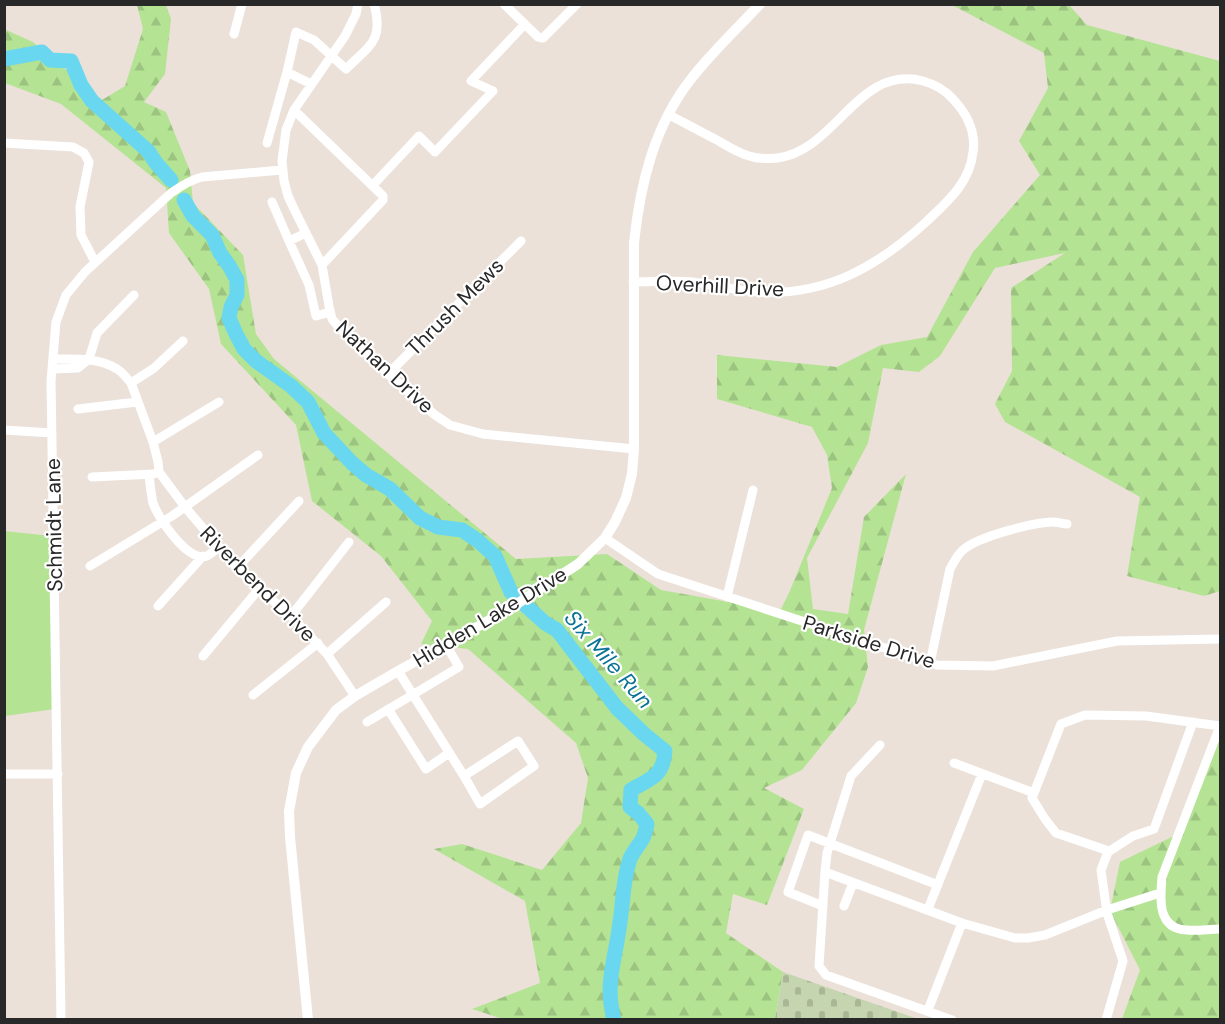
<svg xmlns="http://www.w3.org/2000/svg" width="1225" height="1024" viewBox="0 0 1225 1024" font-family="'DM Sans',sans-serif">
<defs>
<pattern id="forest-firs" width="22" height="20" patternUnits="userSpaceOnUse" patternTransform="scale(1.5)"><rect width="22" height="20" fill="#b5e394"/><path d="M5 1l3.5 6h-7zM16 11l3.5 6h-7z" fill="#9cc380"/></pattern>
<pattern id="cemetery-stones" width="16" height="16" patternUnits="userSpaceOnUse" patternTransform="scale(1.5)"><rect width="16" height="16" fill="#c5d5b0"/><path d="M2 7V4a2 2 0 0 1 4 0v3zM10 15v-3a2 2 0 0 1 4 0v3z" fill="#a9b797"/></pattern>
</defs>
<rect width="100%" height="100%" fill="#ebe1d9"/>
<!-- forest -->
<path fill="url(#forest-firs)" d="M137,5H166L171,19L165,74L144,102L166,112L190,171L193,203L243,255L256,334L274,359L516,559L607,554L661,590L780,611L789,593L832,488L827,455L812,427L717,399V355L837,367L881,345L927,337L973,252L1040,175L1019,141L1048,88L1044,53L952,5H1069L1087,25L1220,61V591L1204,596L1127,576L1140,497L1005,422L995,404L1012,371L1011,288L1065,253L995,268L940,356L919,372L883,368L868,443L807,558L813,609L848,614L864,517L906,474L864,630L868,667L856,703L802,770L764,788L804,809L767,905L733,894L726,933L783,972L775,1019L506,1020L472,1009L540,983L525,901L434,849L462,844L542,870L581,823L588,778L576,743L468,649L421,644L432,621L381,556L312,501L296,425L221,344L209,289L169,233L166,188L61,104L5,83L4,29L33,42L102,100L125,86L143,29Z
M1220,717V1019H1122L1140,970L1110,911L1120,862L1184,831Z"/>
<!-- cemetery -->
<path fill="url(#cemetery-stones)" d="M783,972L918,1019H775Z"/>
<!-- park -->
<path fill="#b5e394" d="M4,531L52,536L55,709L5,716Z"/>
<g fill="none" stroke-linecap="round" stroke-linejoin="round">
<!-- river -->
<path stroke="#69d7ef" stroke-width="15" d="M4,59L42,52L50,60L71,61L81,85L92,101L148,151L156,163L171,180
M184,200L193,216L212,235L220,253L230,267L237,280V295L231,307L229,318L236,334L244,349L256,361L291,386L308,402L324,433L352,463L366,475L390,489L420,518L438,527L462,530L477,540L495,556L511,592L545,623L557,630L617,708L644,734L665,751C663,777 651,778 631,790L630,807L638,813L647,824C646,829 645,834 643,838C639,846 631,853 629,862C623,881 623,903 620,922C616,958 604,983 614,1020"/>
<!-- minor -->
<path stroke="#fff" stroke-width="9" d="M358,4L356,14L345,36L294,110L286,130L282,161L284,181L288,196L294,209L322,265L329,306L332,319L345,334L388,374L435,415L450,425L483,434L634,449
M504,4L538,37L543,38L577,4
M234,34L242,4
M287,72L296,32L314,40L346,69C370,45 384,41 374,4
M294,110L383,196V200L322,265
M4,143L73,147L84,153L89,162L80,207L81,235L95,262
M267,143L287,72L311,84
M373,185L419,136L435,152L493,91L471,81L525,24
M272,202L289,241
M306,233L289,241L309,285L316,316L330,312
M633,282C652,282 672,280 692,282C714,284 736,291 759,292C827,296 878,266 926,222C947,202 970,183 973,152C976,132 967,114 953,99C945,90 934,84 923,81C858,64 836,151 777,158C768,159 758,159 749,156C738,153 727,146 717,140C701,132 685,123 669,115
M53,359C74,359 98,357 117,369C122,372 127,378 131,383L153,442L158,462L159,472L185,507L237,568L259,589L289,614L327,654L355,696
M89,359L97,333L134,295
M52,369L78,368L89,359
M388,374L521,241
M131,383L154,368L183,341
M78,409L137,402
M4,430L52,433
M153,442L219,402
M149,475C150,484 151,494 153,503C158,518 188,563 207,556C211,554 215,550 218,548
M92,477L154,474
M605,538L658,574L937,665L993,666L1117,641L1220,639
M90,566L172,516L258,455
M237,568L299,501
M727,597L753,490
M158,606L203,556
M291,616L349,542
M327,654L386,602
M203,656L259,589
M930,663L950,569C954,562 957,555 963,550C977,537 1034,522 1053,522C1058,522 1063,524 1067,524
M398,671L464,776
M253,695L318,643
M388,709L426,769L449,753
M367,722L459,667L446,645
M1220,726L1162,877C1160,898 1157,929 1187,930C1198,931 1209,929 1220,929
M518,741L534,766L480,804L464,776Z
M880,745L851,776L827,853L825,872L962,923L1015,938H1028L1045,935L1107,910L1160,893
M954,763L1034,793
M4,774H58
M1109,851L1056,833L1045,819L1032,798L1061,724L1085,715L1146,716L1220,726
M825,872L819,966L826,975L952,1020
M823,906L788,892L808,835L938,885
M844,906L853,883
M928,909L982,774
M928,1010L962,923
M61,1020L51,381L56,322L66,295L85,272L171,193C181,186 190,180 202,177L282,170
M1106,1020L1123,961L1107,913L1101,870L1108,852L1133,836L1154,829L1193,722"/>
<!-- tertiary -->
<path stroke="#fff" stroke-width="10" d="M308,1020L290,837L289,811L296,773L308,747L336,710L355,696L398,671L509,609L578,564L605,538L615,522L626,498L632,474L634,449V243C640,185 654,126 691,79C712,52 737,29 760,4"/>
</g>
<g text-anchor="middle" stroke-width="4.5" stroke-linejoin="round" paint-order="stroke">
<!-- street labels -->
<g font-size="21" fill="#282828" stroke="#fff">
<text transform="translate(720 286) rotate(3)" y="7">Overhill Drive</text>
<text transform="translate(455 307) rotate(-45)" y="7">Thrush Mews</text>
<text transform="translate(385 367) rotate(43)" y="7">Nathan Drive</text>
<text transform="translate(54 525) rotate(-91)" y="7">Schmidt Lane</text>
<text transform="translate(258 584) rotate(45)" y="7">Riverbend Drive</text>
<text transform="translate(490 617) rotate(-31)" y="7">Hidden Lake Drive</text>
<text transform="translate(869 642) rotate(17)" y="7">Parkside Drive</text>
</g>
<!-- water labels -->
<g font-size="22" font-style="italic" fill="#0c7398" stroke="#fff">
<text transform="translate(609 659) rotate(49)" y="8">Six Mile Run</text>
</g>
</g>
<!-- border -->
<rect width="1225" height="1024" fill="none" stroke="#282828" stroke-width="12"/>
</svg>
